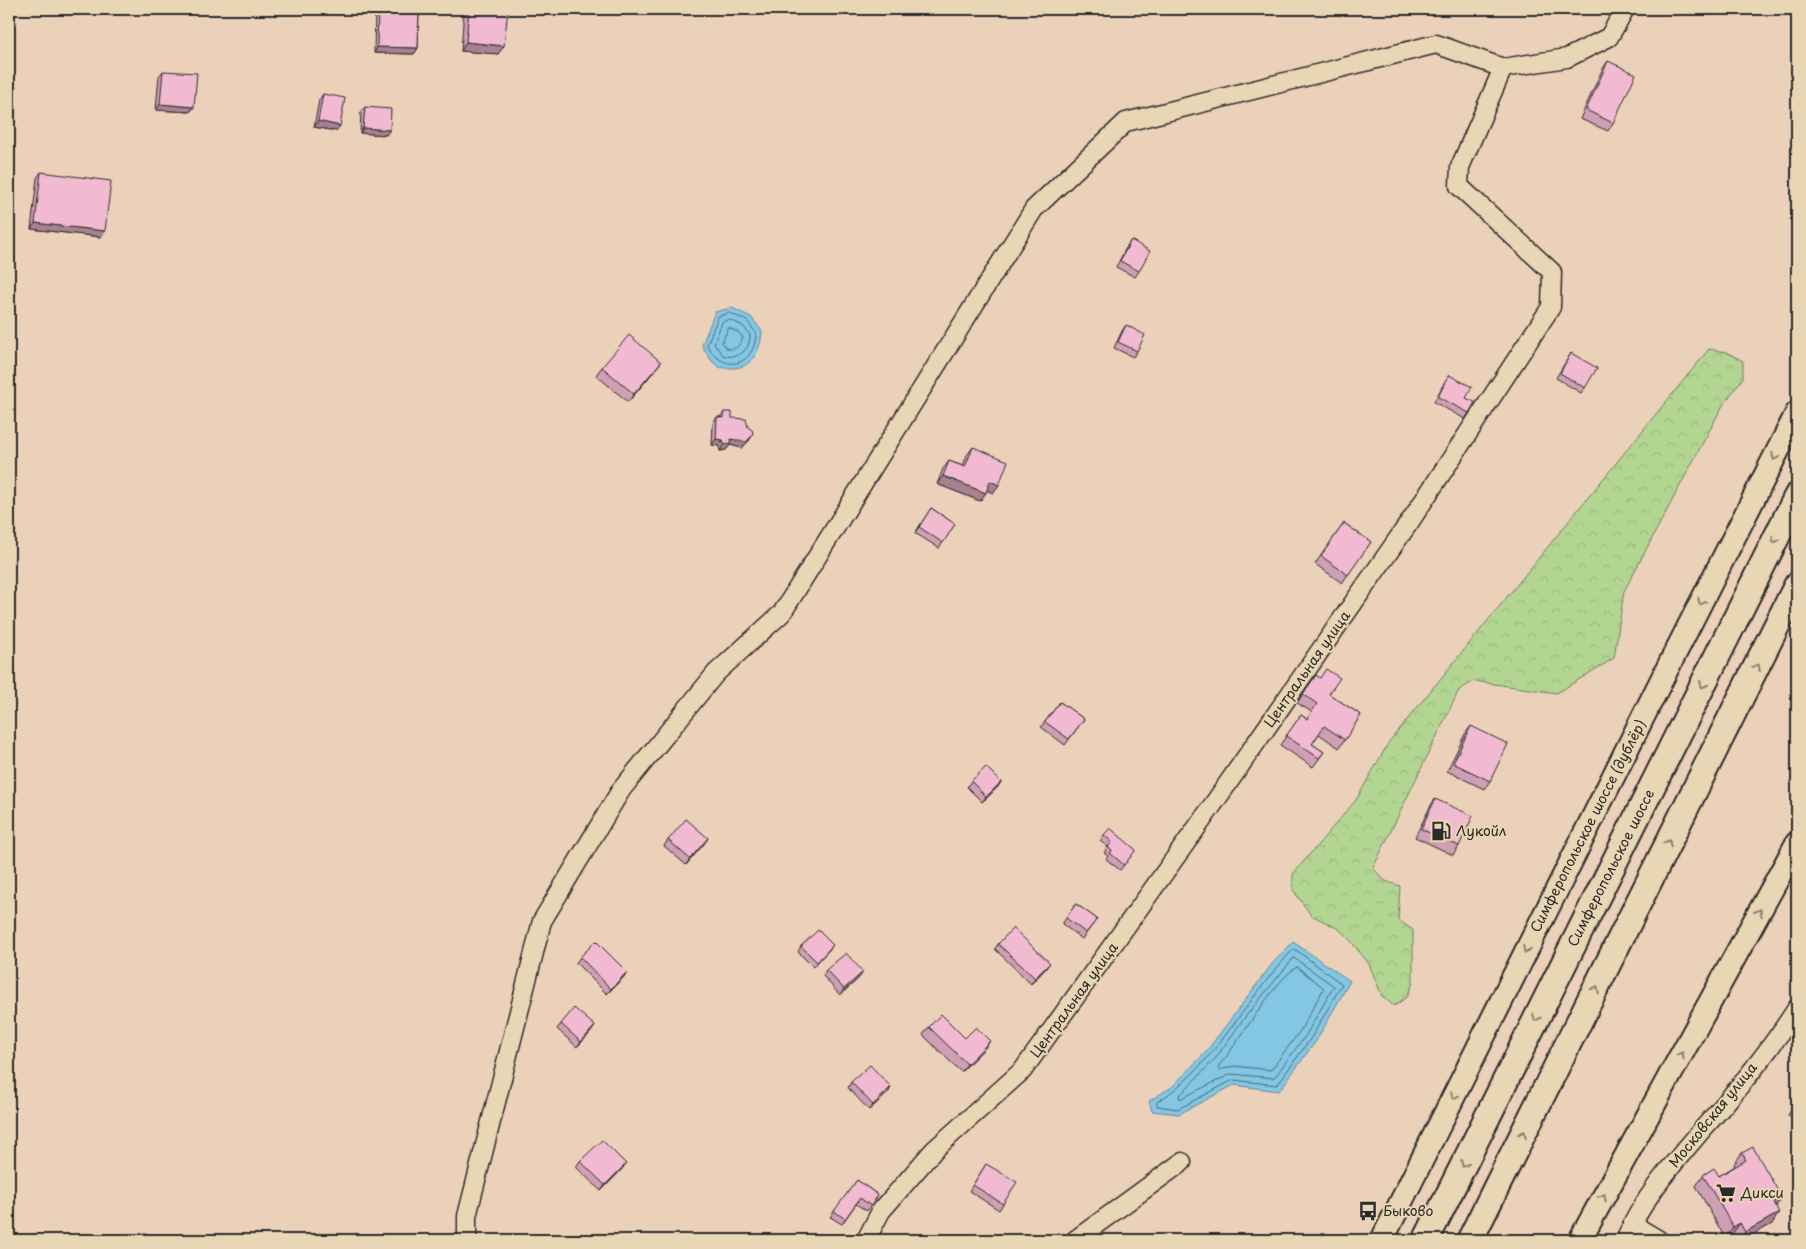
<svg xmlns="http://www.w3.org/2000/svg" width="1806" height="1249" viewBox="0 0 1806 1249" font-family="'Playpen Sans',sans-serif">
<defs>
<pattern id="forest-crowns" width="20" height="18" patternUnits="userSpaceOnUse" patternTransform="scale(1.25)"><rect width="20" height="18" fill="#b2d691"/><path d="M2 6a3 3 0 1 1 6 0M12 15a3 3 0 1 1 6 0" fill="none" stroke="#99b87d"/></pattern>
</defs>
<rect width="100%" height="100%" fill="#ebd0ba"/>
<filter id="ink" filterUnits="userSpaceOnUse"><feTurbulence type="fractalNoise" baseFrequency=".02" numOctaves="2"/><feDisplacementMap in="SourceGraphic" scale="10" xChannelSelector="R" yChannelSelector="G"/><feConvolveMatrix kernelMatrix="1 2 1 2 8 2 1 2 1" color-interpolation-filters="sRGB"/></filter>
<g filter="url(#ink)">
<!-- forest -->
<path fill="url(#forest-crowns)" stroke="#6e805e" d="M1709,349L1726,352L1743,361V378L1723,405L1624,591L1614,658L1557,693L1474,681L1459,690L1373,868L1385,881L1400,886L1398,920L1413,930V982L1407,997L1394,1006L1382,996L1369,964L1350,940L1339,929L1311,915L1293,890V874L1356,800L1389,742Z"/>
<!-- water -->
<path fill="#83c7e4" stroke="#60899a" d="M732,308L751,317L762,331C761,350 752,369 731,368C727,368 722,368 719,367C711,362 706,353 702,345L715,312Z
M1293,942L1350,981L1316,1041L1279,1091L1234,1085L1179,1114L1152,1111L1149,1101L1172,1087L1206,1052L1272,964Z"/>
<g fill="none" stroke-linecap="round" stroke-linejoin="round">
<!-- shore -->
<path stroke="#4e6975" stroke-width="1" d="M730,313L747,321L756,333C755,366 724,375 707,345L718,317Z
M730,320L743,326L750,335C750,351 739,358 724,356L714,344L722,322Z
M729,328L738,332L743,337C740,346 736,350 727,349L722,343Z
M1293,950H1296L1342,984L1311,1038L1277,1085L1233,1080L1178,1109L1157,1106V1102C1215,1066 1245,999 1293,950Z
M1294,958L1334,986L1306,1035L1274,1078L1231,1074L1180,1099L1179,1096L1215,1059L1242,1021Z
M1297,967L1324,988L1300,1031L1271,1070L1234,1066L1219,1070L1218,1067C1236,1047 1277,976 1297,967Z"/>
<defs>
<path id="minor" d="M1632,1224L1659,1240
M467,1240V1216L542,921L621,790L716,673L782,613L1034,209L1126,122L1436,44L1503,68L1567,58L1609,37L1625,9
M866,1240L881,1211L934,1150L1023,1070L1203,819L1411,520L1551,307L1552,272L1459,186L1460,167L1503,68
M1075,1240L1182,1162
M1625,1240C1642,1199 1672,1165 1701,1131C1735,1093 1770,1051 1797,1008"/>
<path id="major" d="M1382,1240L1659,685L1797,413
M1580,1240L1797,843"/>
<path id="highway" d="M1426,1240L1797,496
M1470,1240L1797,585"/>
</defs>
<!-- minor casing -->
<use href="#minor" stroke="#2b2b2b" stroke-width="21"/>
<!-- major casing -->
<use href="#major" stroke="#2b2b2b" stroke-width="26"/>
<!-- highway casing -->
<use href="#highway" stroke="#2b2b2b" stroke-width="29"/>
<!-- minor -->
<use href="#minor" stroke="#e9d6b4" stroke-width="18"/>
<!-- major -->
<use href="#major" stroke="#e9d6b4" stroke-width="22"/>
<!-- highway -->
<use href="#highway" stroke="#e9d6b4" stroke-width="25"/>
</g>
<!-- wall -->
<path fill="#cfa0b4" stroke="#2b2b2b" d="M375,9H419L418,48L414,54L374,53Z
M464,9H508L498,54L461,51Z
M1608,61L1613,123L1608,131L1580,119L1602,70Z
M163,71L194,107L190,112L156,110L159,76Z
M323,94L336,131L314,127L319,100Z
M365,107L386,135L360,133L361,112Z
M41,172L101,237L31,229L37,178Z
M1131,240L1139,271L1135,277L1116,267L1127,246Z
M1126,325L1137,351L1133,357L1114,348L1122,331Z
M1571,353L1585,388L1581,393L1556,378Z
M602,367L655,370L628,402L596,375Z
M1449,375L1466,398L1469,413L1465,419L1434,402L1445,381Z
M724,412L732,418L748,427L752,436L748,442L742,448L730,445L726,450L720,451L719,446L712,445L713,423L717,417H720Z
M973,447L993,493L987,490L980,501L937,484L943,469L949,461L963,466L967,455Z
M931,508L955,524L939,548L915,533Z
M1344,523L1371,542L1342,583L1315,564Z
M1316,675L1329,694L1361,715L1339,748L1319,734L1312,744L1324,752L1313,767L1280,745L1301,715L1307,719L1312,712L1297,703Z
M1060,702L1084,719L1065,745L1041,727Z
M1471,726L1490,781L1484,789L1447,771L1465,734Z
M971,781L1001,782L997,788L982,802L967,787Z
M1435,799L1459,846L1453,855L1415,837L1430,807Z
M1104,835L1132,855L1120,870L1106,859L1108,856L1104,853L1108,847L1100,841Z
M708,838L686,865L664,846L668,840Z
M1076,904L1097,919L1082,939L1062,924Z
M998,944L1046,968L1031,984L995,949Z
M833,945L829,950L813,967L798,952L801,946Z
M580,957L627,972L623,978L607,994L576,963Z
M826,970L859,978L840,995L823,976Z
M561,1024L591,1032L577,1047L557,1029Z
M929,1027L965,1038L984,1049L961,1072L923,1035Z
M851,1082L891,1087L888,1093L869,1110L848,1088Z
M1797,1100V1120L1788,1115Z
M1742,1153L1776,1206L1772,1224L1743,1240H1735L1732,1234L1725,1238L1696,1186L1703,1175L1719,1176L1735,1166L1734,1164Z
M580,1161L622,1169L601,1191L576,1167Z
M986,1164L1003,1204L999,1210L969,1191Z
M857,1180L878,1195L867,1211L856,1204L842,1224L830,1217Z"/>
<!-- shaded-wall -->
<path fill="#a98292" stroke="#2b2b2b" d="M466,42L504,46L498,54L461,51Z
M377,47L418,48L414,54L374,53Z
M160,104L194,107L190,112L156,110Z
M318,121L340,126L336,131L314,127Z
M363,128L390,130L386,135L360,133Z
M35,223L105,231L101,237L31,229Z
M661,362L655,370L628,402L634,394Z
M752,436L748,442L742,448L730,445L726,450L720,451L724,445L731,439Z
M716,439L723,440L719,446L712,445Z
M943,476L986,493L980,501L937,484Z
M990,481L999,485L993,493L984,489Z
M1001,782L997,788L982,802L986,797Z
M708,838L704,844L686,865L690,859Z
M1050,963L1046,968L1031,984L1035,978Z
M627,972L623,978L607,994L611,989Z
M863,972L859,978L840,995L844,989Z
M595,1026L591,1032L577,1047L581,1042Z
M990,1041L984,1049L961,1072L967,1064Z
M891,1087L888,1093L869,1110L873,1105Z
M626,1164L622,1169L601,1191L605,1185Z
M1782,1198L1774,1209V1202Z
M1779,1213L1772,1224L1743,1240H1739L1745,1232Z
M1740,1223L1732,1234L1725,1238L1733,1227Z"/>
<!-- building -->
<path fill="#f1bad1" stroke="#2b2b2b" d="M378,9H419L418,48L377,47Z
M469,9H508L504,46L466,42Z
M1608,61L1636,74L1613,123L1586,110Z
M163,71L197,73L194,107L160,104Z
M323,94L345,98L340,126L318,121Z
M365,107L391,109L390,130L363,128Z
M41,172L111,181L105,231L35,223Z
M1131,240L1150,251L1139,271L1120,261Z
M1126,325L1145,335L1137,351L1118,342Z
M629,335L661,362L634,394L602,367Z
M1571,353L1597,368L1585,388L1560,373Z
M1449,375L1472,387L1466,398L1475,402L1469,413L1438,397Z
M724,412H732V418L746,419L748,427L753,431L752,436L746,442L731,439L730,444L724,445L723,440L716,439L717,417L724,418Z
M973,447L1008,461L999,485L990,481L986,493L943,476L949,461L965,467Z
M931,508L955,524L943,543L919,527Z
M1344,523L1371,542L1348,575L1321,556Z
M1326,669L1340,678L1329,694L1361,715L1345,740L1324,726L1312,744L1324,752L1319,758L1286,736L1301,715L1307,719L1317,704L1303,694L1316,675L1320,678Z
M1060,702L1084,719L1069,739L1045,722Z
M1471,726L1508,744L1490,781L1453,763Z
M986,767L1001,782L986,797L971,781Z
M1435,799L1473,816L1459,846L1421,829Z
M686,819L708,838L690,859L668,840Z
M1110,828L1136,850L1124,865L1110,853L1112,851L1108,847L1112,842L1104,835Z
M1076,904L1097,919L1086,933L1066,918Z
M1013,928L1050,963L1035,978L998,944Z
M818,930L833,945L817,962L801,946Z
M596,941L627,972L611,989L580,957Z
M846,953L863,972L844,989L826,970Z
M574,1008L595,1026L581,1042L561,1024Z
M941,1014L965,1038L976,1027L990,1041L967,1064L929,1027Z
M870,1065L891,1087L873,1105L851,1082Z
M602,1140L626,1164L605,1185L580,1161Z
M1753,1147L1782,1198L1774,1202L1779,1213L1745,1232L1740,1223L1733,1227L1703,1175L1714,1168L1719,1176L1746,1160L1742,1153Z
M986,1164L1017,1182L1003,1204L973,1185Z
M857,1180L878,1195L871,1206L860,1198L845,1219L834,1211Z"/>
<!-- one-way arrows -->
<defs><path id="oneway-chevron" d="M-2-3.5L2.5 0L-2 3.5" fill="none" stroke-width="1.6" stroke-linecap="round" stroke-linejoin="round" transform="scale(1.25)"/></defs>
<g stroke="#8a8070">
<use href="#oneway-chevron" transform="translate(1775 457) rotate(117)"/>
<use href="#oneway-chevron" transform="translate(1775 540) rotate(117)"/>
<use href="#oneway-chevron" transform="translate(1701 602) rotate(117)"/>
<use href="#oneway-chevron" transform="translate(1757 667) rotate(-63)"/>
<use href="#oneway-chevron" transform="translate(1703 685) rotate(117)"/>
<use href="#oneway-chevron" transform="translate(1668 843) rotate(-63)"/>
<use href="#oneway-chevron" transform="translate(1759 912) rotate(-61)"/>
<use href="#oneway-chevron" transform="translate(1526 950) rotate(117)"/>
<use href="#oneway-chevron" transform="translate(1596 989) rotate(-63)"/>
<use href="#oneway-chevron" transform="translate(1536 1018) rotate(117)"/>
<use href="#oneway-chevron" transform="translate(1681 1055) rotate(-61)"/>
<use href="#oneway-chevron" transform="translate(1454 1096) rotate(116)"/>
<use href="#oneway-chevron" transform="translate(1523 1134) rotate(-63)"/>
<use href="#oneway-chevron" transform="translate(1464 1164) rotate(117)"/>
<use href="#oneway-chevron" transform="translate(1603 1197) rotate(-61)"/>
</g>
</g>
<!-- icons -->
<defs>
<symbol id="fuel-bare" viewBox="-9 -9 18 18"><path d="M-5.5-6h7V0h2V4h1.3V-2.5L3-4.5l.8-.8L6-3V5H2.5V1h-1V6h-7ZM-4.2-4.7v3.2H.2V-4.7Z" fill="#2b2b2b" stroke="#e9d6b4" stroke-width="2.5" paint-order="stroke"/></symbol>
<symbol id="supermarket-bare" viewBox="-9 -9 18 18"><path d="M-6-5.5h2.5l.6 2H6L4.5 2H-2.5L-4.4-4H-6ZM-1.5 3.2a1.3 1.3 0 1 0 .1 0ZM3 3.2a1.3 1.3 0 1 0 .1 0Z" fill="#2b2b2b" stroke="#e9d6b4" stroke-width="2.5" paint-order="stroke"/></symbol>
<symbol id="bus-bare" viewBox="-9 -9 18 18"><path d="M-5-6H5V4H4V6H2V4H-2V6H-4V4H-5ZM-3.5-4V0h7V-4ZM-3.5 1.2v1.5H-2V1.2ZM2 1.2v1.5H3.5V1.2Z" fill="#2b2b2b" stroke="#e9d6b4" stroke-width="2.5" paint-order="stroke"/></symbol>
</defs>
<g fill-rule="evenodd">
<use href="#fuel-bare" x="1427" y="817" width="28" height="28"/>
<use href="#supermarket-bare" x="1712" y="1179" width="28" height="28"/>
<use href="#bus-bare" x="1354" y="1197" width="28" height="28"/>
</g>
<g text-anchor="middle" stroke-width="4" stroke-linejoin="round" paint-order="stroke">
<!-- street labels -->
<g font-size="14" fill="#2b2b2b" stroke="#e9d6b4">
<text transform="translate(1307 669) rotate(-55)" y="5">Центральная улица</text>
<text transform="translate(1588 826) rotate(-63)" y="5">Симферопольское шоссе (дублёр)</text>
<text transform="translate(1611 868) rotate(-63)" y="5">Симферопольское шоссе</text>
<text transform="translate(1074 1000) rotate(-54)" y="5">Центральная улица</text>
<text transform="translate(1713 1115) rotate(-51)" y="5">Московская улица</text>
</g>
<!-- poi labels -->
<g font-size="14" fill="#2b2b2b" stroke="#e9d6b4" text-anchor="start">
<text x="1456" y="836">Лукойл</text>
<text x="1741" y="1198">Дикси</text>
<text x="1383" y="1216">Быково</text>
</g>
</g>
<!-- margin -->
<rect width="1806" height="1249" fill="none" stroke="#e9d6b4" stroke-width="30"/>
<rect x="15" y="15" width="1776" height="1219" fill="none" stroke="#2b2b2b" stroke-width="2" filter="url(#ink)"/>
</svg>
